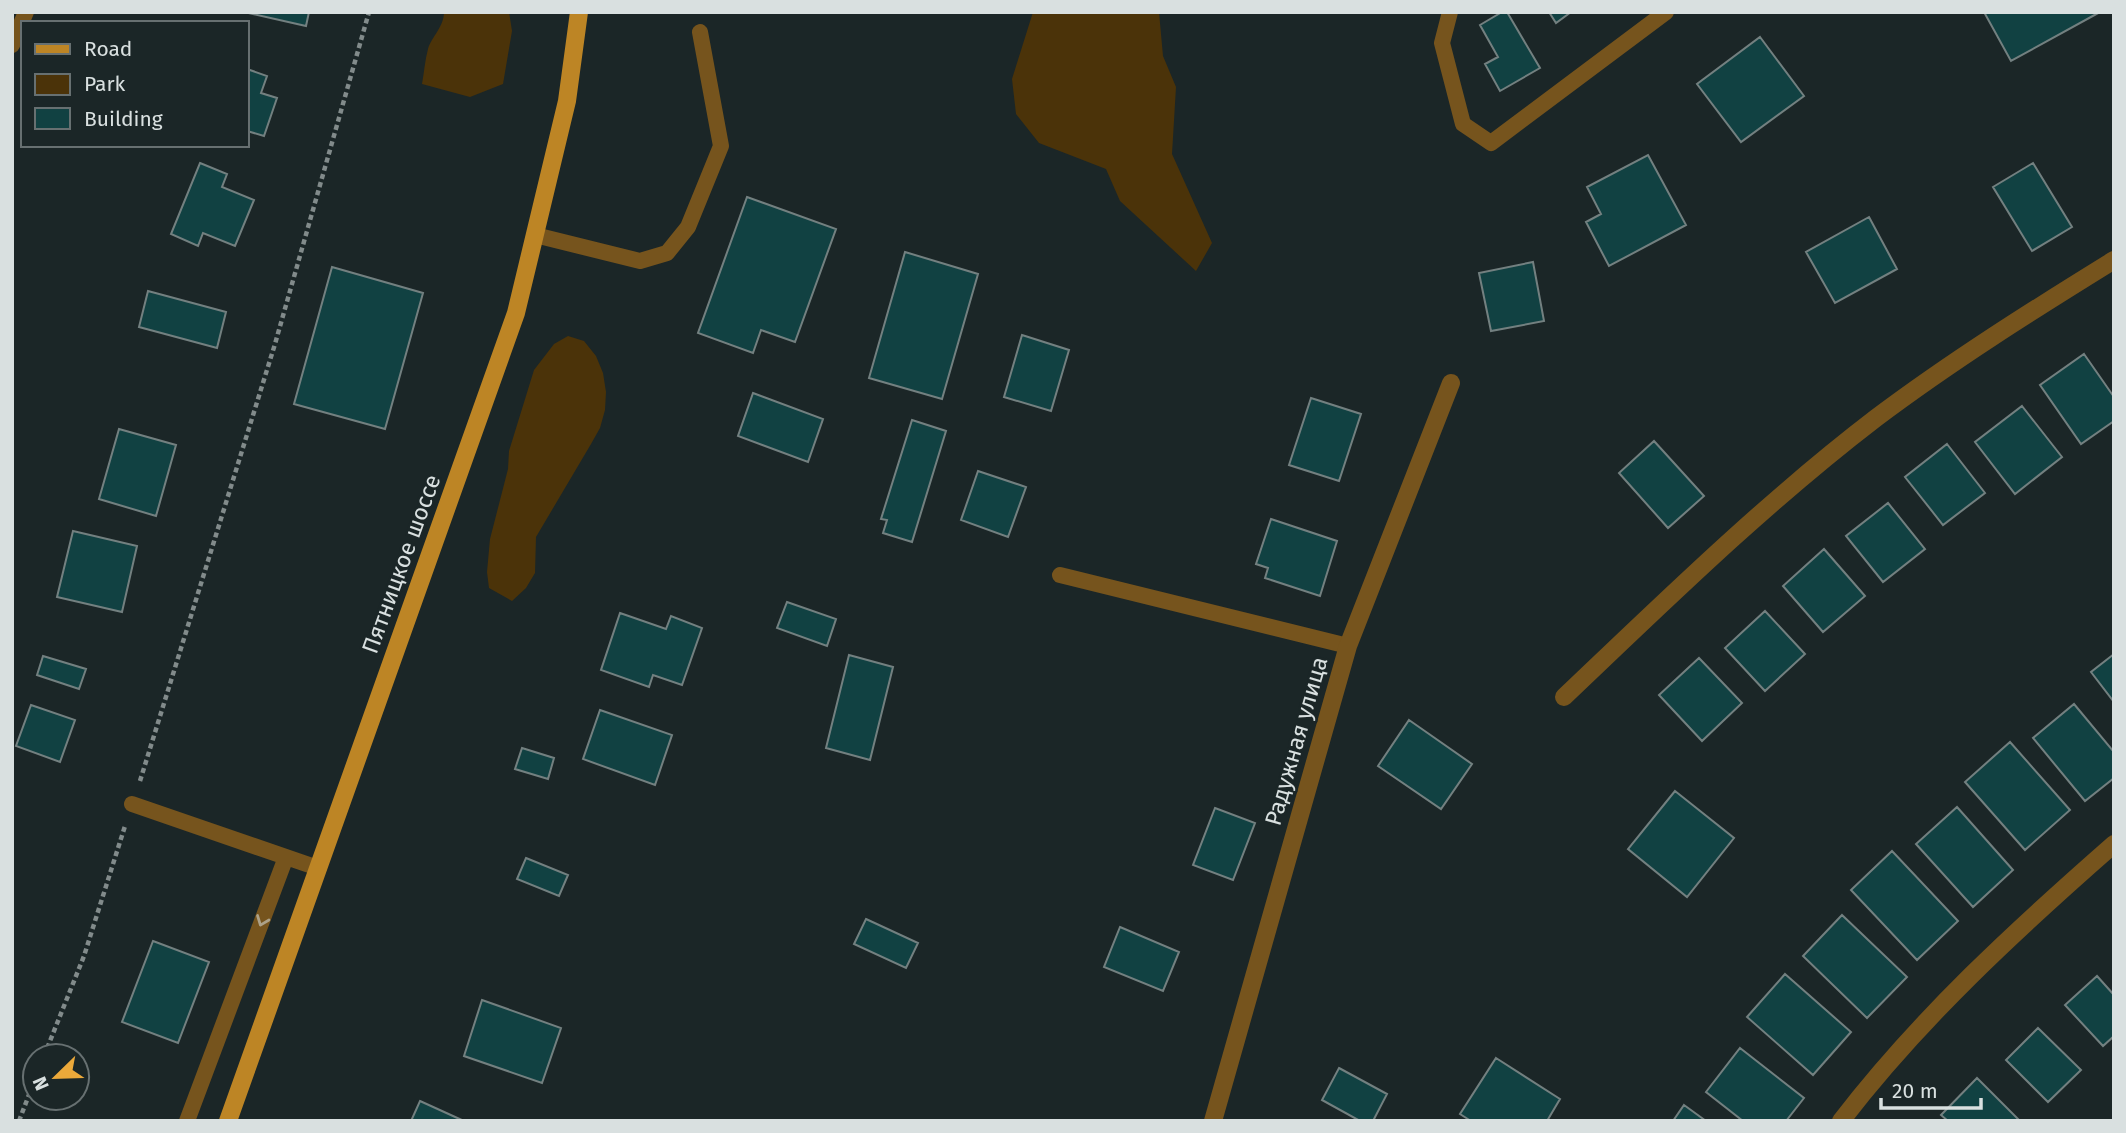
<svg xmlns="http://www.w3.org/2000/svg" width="2126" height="1133" viewBox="0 0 2126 1133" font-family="'Fira Sans',sans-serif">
<rect width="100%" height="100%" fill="#1b2627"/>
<!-- green -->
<path fill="#4b3309" d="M444,12H509L512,31L503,84L470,97L422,84C424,73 425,60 428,49C432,36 444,27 444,12Z
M1033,12H1159L1163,56L1176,87L1172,154L1212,243L1196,271L1120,201L1106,169L1039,143L1016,114L1012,79Z
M568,336L584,341L596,356L603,373L606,392L605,410L600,428L591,444L536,537L535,573L526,588L512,601L489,588L487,572L490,539L508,469L509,451L534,370L554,344Z"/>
<!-- building -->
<path fill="#114142" stroke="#738080" stroke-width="2" d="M244,12H309L306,26Z
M1502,12H1507L1540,68L1500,91L1485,64L1498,57L1480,25Z
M1549,12H1571L1556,23Z
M1984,12H2100L2011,61Z
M1760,37L1804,96L1741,142L1697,84Z
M247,69L267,76L261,93L277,98L264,136L247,131Z
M1648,155L1686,225L1609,266L1586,222L1601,214L1587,187Z
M200,163L227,174L222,187L254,200L235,246L203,233L198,246L171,234Z
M2033,163L2072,227L2032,251L1993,187Z
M747,197L836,229L795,342L761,330L753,353L698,333Z
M1869,217L1897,269L1835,303L1806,252Z
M905,252L978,274L942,399L869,378Z
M1533,262L1544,321L1491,331L1479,273Z
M332,267L423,293L385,429L294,404Z
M148,291L226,312L217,348L139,327Z
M1022,335L1069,350L1051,411L1004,397Z
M2084,354L2114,397V421L2081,444L2040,385Z
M753,393L823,419L808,462L738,436Z
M1311,398L1361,414L1339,481L1289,465Z
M2022,406L2062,457L2015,494L1975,442Z
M912,420L946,431L912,542L883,533L887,520L881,519Z
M119,429L176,445L156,516L99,499Z
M1654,441L1704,496L1668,528L1619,473Z
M1947,444L1985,493L1943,525L1905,477Z
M978,471L1026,487L1008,537L961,520Z
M1888,503L1925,549L1883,582L1846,536Z
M1271,519L1337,541L1320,596L1265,578L1268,568L1256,564Z
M73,531L137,546L122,612L57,597Z
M1824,549L1865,596L1823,632L1783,586Z
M787,602L836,619L827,646L777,628Z
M1765,611L1805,654L1765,691L1725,648Z
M620,613L666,629L671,616L702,628L682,685L653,675L649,687L601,670Z
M2114,654V702L2091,672Z
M849,655L893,667L870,760L826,748Z
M43,656L86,669L79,689L37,675Z
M1699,658L1742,703L1702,741L1659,695Z
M2074,704L2114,752V778L2085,801L2033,738Z
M31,705L75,720L60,762L16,746Z
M600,710L672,735L655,785L583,759Z
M1409,720L1472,764L1441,809L1378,766Z
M2010,742L2070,810L2025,850L1965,782Z
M522,748L554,758L548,779L515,769Z
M1675,791L1734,838L1687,897L1628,849Z
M1957,807L2013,870L1973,907L1916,844Z
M1215,808L1255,823L1233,880L1193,865Z
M1892,851L1958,921L1917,960L1851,890Z
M526,858L568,875L559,896L517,879Z
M1842,915L1907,977L1867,1018L1803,956Z
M866,919L918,943L906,968L854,944Z
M1120,927L1179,952L1163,991L1104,967Z
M153,941L209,962L178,1043L122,1022Z
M1785,974L1851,1032L1813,1075L1747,1017Z
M2097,976L2114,995V1036L2103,1046L2065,1005Z
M482,1000L561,1028L542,1083L464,1056Z
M2038,1028L2081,1070L2048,1102L2006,1060Z
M1740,1048L1804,1098L1786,1121H1743L1706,1092Z
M1496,1058L1560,1099L1547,1121H1471L1460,1114Z
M1339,1068L1387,1094L1373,1121H1360L1322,1100Z
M1977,1078L2020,1121H1948L1941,1115Z
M420,1101L464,1121H411Z
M1684,1105L1706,1121H1673Z"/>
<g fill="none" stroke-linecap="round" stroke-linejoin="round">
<!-- path -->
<path stroke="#828b8b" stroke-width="4.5" stroke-dasharray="5 3.5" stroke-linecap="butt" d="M140,781L275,344L369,12
M44,1056L84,956L125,826
M19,1121L35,1079"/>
<!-- lane -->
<path stroke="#76541d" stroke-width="16" d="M1450,12L1442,43L1463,124L1491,143L1666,12
M12,45L26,12
M535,235L640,261L667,253L688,227L721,146L700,32
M1060,575L1348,646
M132,804L318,868
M187,1121L286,857"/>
<!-- street -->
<path stroke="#76541d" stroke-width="18" d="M1564,697C1665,601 1765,503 1876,418C1952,361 2033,310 2114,260
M1213,1121L1348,646L1451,383
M1841,1121C1920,1018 2017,929 2114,844"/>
<!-- primary -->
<path stroke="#bd8525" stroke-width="18" d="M228,1121L516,313L567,101L579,12"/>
</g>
<!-- one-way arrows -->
<defs><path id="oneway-chevron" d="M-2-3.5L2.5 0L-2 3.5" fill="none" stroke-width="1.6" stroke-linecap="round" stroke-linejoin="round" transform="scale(1.75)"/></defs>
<use stroke="#aca188" href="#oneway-chevron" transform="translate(262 921) rotate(111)"/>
<g text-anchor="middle" stroke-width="5" stroke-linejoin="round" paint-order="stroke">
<!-- street labels -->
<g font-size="23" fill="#d9e0e0" stroke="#1b2627">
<text transform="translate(401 564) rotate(-70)" y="8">Пятницкое шоссе</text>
<text transform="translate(1296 741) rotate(-74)" y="8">Радужная улица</text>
</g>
</g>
<!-- border -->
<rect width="2126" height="1133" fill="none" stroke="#d9e0e0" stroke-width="28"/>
<!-- legend -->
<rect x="21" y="21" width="228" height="126" fill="#1b2627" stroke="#677071" stroke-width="2"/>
<rect x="35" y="44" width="35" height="10" fill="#bd8525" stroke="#677071" stroke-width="2"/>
<text x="84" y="56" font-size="21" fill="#d9e0e0">Road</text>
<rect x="35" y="74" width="35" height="21" fill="#4b3309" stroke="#677071" stroke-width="2"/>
<text x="84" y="91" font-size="21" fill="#d9e0e0">Park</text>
<rect x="35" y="108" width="35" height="21" fill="#114142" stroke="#677071" stroke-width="2"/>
<text x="84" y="126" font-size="21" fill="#d9e0e0">Building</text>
<!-- north arrow -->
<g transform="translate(56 1077) rotate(247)"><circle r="33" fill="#1b2627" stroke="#677071" stroke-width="2"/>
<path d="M0-5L12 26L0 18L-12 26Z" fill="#eca93a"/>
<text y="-10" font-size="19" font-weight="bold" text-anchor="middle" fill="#d9e0e0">N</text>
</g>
<!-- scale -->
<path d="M1881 1098v10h100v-10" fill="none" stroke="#d9e0e0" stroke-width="3.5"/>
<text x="1892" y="1098" font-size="21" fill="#d9e0e0" stroke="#1b2627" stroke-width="5" paint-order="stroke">20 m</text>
</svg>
